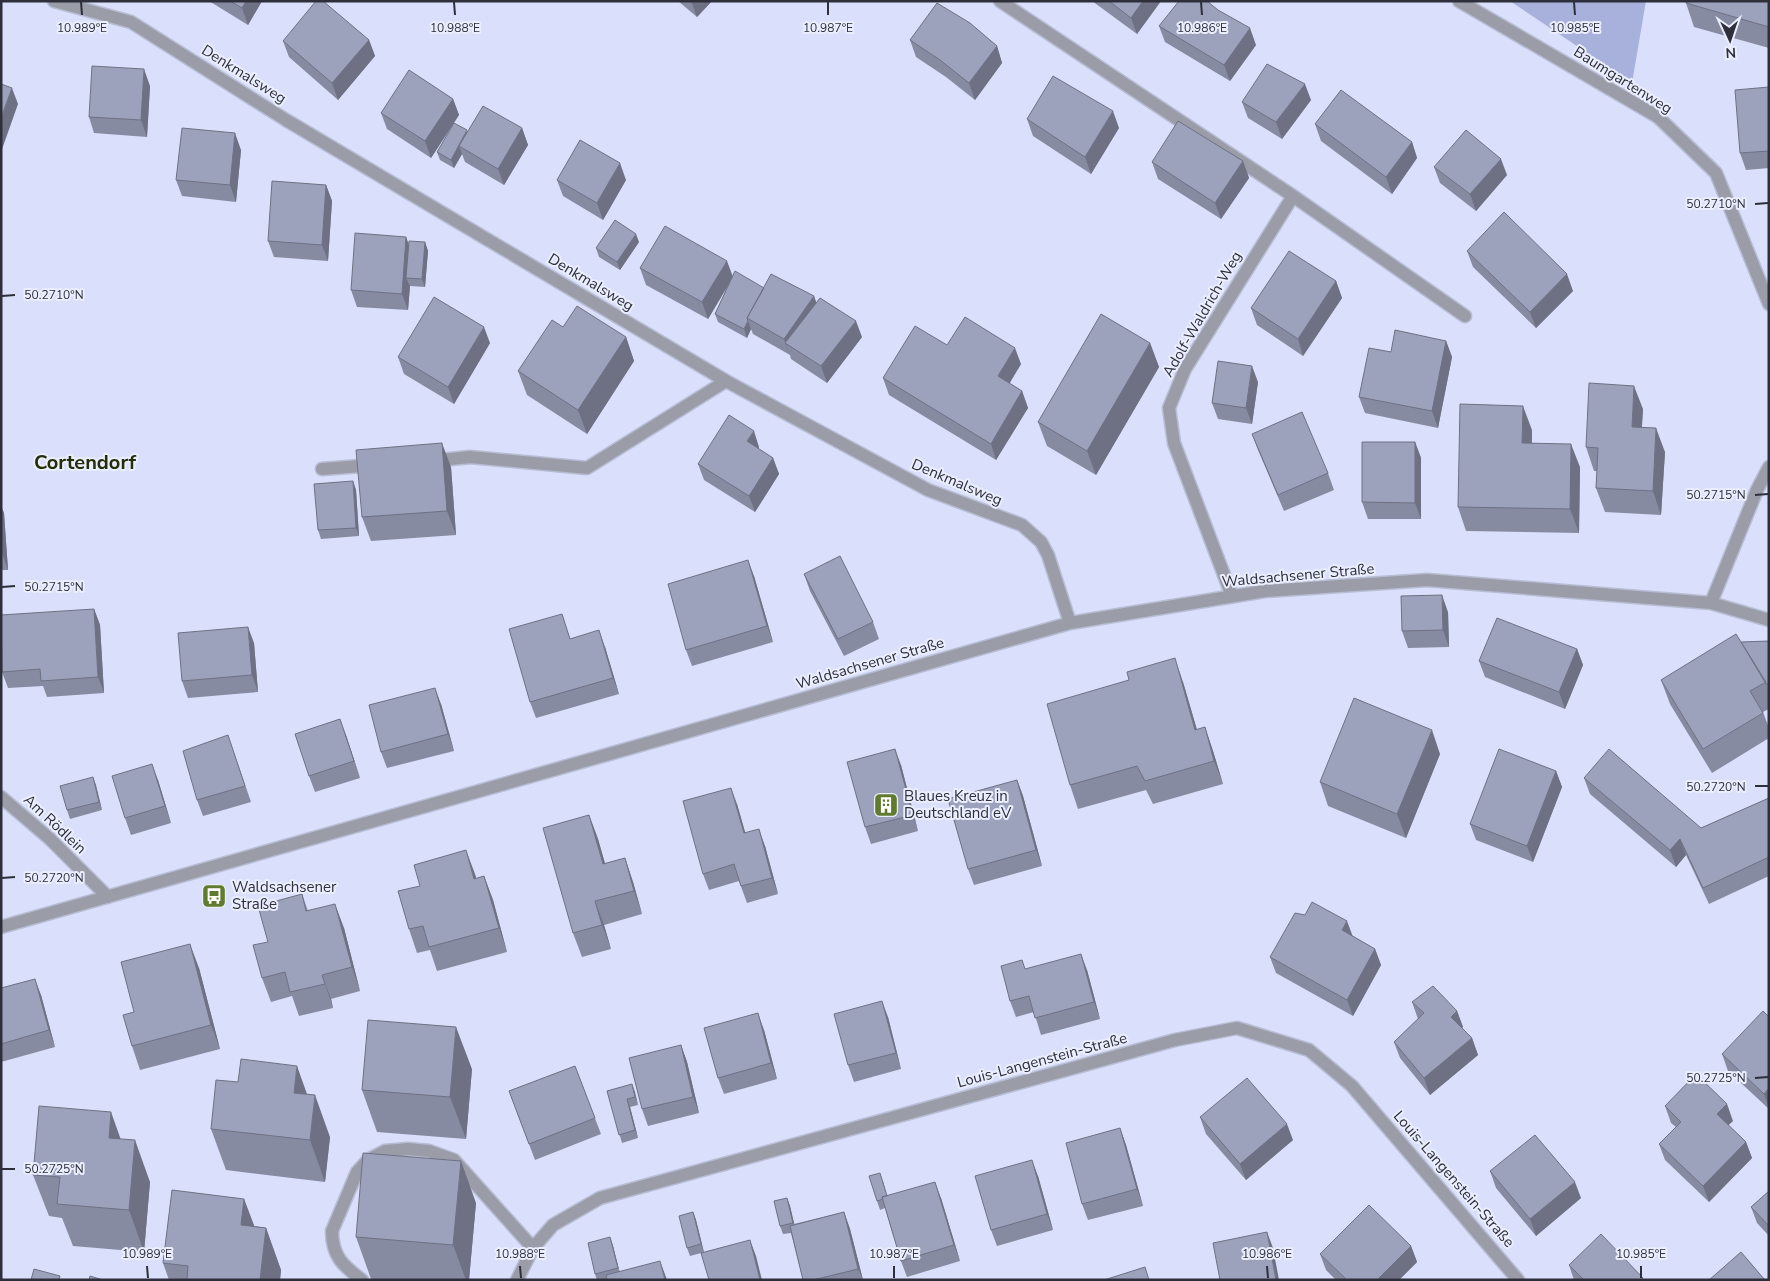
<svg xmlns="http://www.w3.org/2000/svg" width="1770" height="1281" viewBox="0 0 1770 1281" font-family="'Nunito Sans',sans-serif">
<rect width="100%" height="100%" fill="#dae0fb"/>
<!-- green -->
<path fill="#a8b1db" d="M1510,1H1646L1632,83Z"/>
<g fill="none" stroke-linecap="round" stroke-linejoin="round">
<defs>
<path id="service" d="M431,461L470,457L587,468L726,381
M322,469L374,465
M362,1280C343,1266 332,1256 332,1231L357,1172L368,1160L385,1151L408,1149L429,1151L454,1160L533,1248"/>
<path id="minor" d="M54,1L131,22L286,120L726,381L928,490L1022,525L1041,542L1048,555L1070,623
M1000,1L1293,196L1465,316
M1459,1L1658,117L1716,173L1769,304
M1232,596L1174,443L1169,408L1185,369L1293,196
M1711,603L1757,490L1769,467
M1,797L50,839L108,897
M1,927L1070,623L1265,591L1427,580L1711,603L1769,620
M517,1280L533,1248L553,1225L600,1198L1175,1040L1237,1028L1309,1050L1352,1086L1518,1280"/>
</defs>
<!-- service casing -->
<use href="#service" stroke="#b7bdd4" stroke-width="15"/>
<!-- minor casing -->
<use href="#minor" stroke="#b7bdd4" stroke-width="15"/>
<!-- service -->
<use href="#service" stroke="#9a9da8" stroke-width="12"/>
<!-- minor -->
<use href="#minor" stroke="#9a9da8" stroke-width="12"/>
</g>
<!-- wall -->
<path fill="#878ba2" d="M209,1H262L248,25Z
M678,1H712L697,17Z
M1092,1H1161L1137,34Z
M1769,1V48L1694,27L1686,3Z
M1159,26L1256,45L1230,81L1165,42Z
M369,40L375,56L338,100L289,57L283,41Z
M910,40L997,46L1002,63L975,100L946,77L916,57Z
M150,86L147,137L94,133L89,117Z
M1769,87V168L1746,170L1740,153Z
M453,99L459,115L431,158L387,129L381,113Z
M1311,100L1282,139L1248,118L1242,102Z
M1027,119L1119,128L1091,174L1033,136Z
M1315,124L1412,142L1417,158L1392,194L1321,141Z
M522,128L528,145L504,185L465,162L462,154L454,168L440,160L437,152L468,131Z
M241,150L236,202L182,196L176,180Z
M1243,161L1249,178L1221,219L1158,179L1152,162Z
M1434,167L1507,175L1476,211L1440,183Z
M557,180H626L603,220L563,196Z
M326,185L332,201L328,261L274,257L268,241Z
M406,237L409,245L425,242L428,251L425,287L410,286L408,310L357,307L351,290Z
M639,242L620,270L599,257L596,248Z
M1467,251L1573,291L1536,328L1473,267Z
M640,268L733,276L764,288L814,296L816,303L862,337L827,383L791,359L790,355L753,334L751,329L747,338L718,322L715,314L729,284L708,319L646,285Z
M1336,281L1342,298L1303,356L1257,325L1251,308Z
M563,327L626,337L634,361L587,434L527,395L518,371Z
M1446,341L1452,357L1438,428L1365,413L1359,397L1391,352Z
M490,343L454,404L404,374L398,357Z
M1150,343L1159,367L1096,475L1047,446L1038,422Z
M947,345L1021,364L1009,383L1022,391L1028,408L996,460L889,395L883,378Z
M1258,382L1252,424L1218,419L1212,403Z
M1643,409L1642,427L1665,452L1661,515L1605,512L1596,488L1597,471H1594L1586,447Z
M1532,430V443L1580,467L1579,533L1466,531L1458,507Z
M1252,434L1328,473L1334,490L1284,511L1258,450Z
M1415,442L1421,458V519H1368L1362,502Z
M759,447L758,449L773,458L779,474L755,512L704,480L698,464Z
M451,467L456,535L371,541L362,517Z
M353,481L356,490L359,536L321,539L318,530Z
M1,506L4,513L8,570H1Z
M804,574L873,622L879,639L844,656L810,591Z
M754,576L773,642L692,666L686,650Z
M94,609L100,625L104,693L47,697L43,686L8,688L2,672Z
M1448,612L1449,647L1408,648L1402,631Z
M562,614L570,639L605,647L619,694L536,718L530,702Z
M1769,641V709L1763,712L1769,728V738L1712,773L1670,704L1661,680L1741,642Z
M254,643L258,692L188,698L182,681Z
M1577,649L1583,665L1565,709L1485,677L1479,661Z
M1183,682L1197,730L1205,727L1213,751L1223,784L1153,804L1146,790L1078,809L1070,785Z
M441,704L454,751L387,768L381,752Z
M228,735L251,802L203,816L197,800Z
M346,735L360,778L315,792L309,776Z
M1440,754L1406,838L1328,806L1320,782Z
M901,765L918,831L871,844L865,827Z
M1556,771L1562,787L1533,862L1476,840L1470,824Z
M93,777L102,810L70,819L67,810Z
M1584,778L1701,828L1769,798V876L1709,904L1686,855L1676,867L1590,794Z
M158,780L171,823L131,835L125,818Z
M1017,780L1023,796L1042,866L974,885L968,869Z
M737,804L745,833L765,846L778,894L747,903L739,881L709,890L703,874Z
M589,815L598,839L605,864L625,858L633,882L642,914L604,925L611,949L582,957L573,933Z
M475,874L476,879L484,876L493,900L507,952L437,971L430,950L417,953L409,929Z
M302,894L308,911L344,928L360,991L331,999L333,1008L299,1016L292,996L271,1002L262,978L268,942Z
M1353,936L1375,949L1381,965L1353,1016L1276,973L1270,957Z
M1022,960L1025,969L1087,970L1100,1019L1041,1035L1034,1012L1016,1017L1010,1001Z
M199,968L220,1049L140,1070L132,1046L134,1012Z
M1,988L41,995L55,1047L1,1062Z
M1412,1002L1457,1011L1463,1027L1462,1028L1472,1038L1478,1055L1430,1095L1400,1058L1394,1042L1418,1019Z
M888,1017L901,1069L854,1082L848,1065Z
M1769,1017V1109L1728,1071L1722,1054Z
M764,1030L777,1079L724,1094L718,1078Z
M681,1045L687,1062L699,1113L648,1126L642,1109Z
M575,1066L601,1134L535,1160L509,1091Z
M472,1069L466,1139L377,1132L362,1090Z
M632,1084L638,1105L630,1107L638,1138L622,1143L607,1091Z
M1665,1106L1733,1121L1728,1125L1746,1142L1752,1158L1709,1202L1665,1160L1659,1144L1676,1127L1671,1123Z
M1200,1117L1293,1140L1246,1180L1206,1134Z
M1120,1128L1126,1145L1143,1206L1088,1220L1082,1204Z
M211,1129L330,1137L325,1182L226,1170Z
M121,1139L150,1182L144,1252L73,1246L62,1218L49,1216L33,1175Z
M1490,1171L1581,1198L1536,1236L1496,1188Z
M1038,1176L1053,1230L997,1246L991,1230Z
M883,1181L887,1196L941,1198L960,1261L907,1277L901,1261L885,1208L880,1210L877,1201Z
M1769,1191V1236L1757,1223L1751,1207Z
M787,1198L790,1206L794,1224L844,1212L850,1229L863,1280H803L791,1233L783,1234L780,1226Z
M244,1199L254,1226L266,1228L281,1270L280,1280H169L163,1263Z
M476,1203L469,1280L371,1279L356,1237Z
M693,1212L696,1220L704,1252L756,1256L701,1253L690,1256L687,1248Z
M610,1237L613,1246L619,1271L667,1280H597L595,1274Z
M1411,1246L1417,1262L1399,1280H1336L1326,1270L1320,1254Z
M1569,1265L1644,1280H1574Z"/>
<!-- shaded-wall -->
<path fill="#6e7184" d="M246,1H262L248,25L242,8Z
M691,1H712L697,17Z
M1143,1H1161L1137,34L1131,18Z
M1250,28L1256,45L1230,81L1224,65Z
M369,40L375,56L338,100L332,83Z
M997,46L1002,63L975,100L969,83Z
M144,69L150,86L147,137L141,120Z
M1305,84L1311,100L1282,139L1276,122Z
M12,88L18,104L1,152V118Z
M453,99L459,115L431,158L425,141Z
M1113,111L1119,128L1091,174L1085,157Z
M522,128L528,145L504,185L498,169Z
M235,133L241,150L236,202L230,185Z
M1412,142L1417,158L1392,194L1386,177Z
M459,146L462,154L454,168L451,160Z
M1501,159L1507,175L1476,211L1470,194Z
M1243,161L1249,178L1221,219L1215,203Z
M620,163L626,180L603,220L597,203Z
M326,185L332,201L328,261L322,245Z
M636,234L639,242L620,270L617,262Z
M406,237L412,254L406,278L410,286L408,310L402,294Z
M425,242L428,251L425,287L422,279Z
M727,261L733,277L708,319L702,302Z
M1567,274L1573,291L1536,328L1530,312Z
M1336,281L1342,298L1303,356L1298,339Z
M814,296L820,313L785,343L790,356L784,339Z
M748,321L751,329L747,338L744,329Z
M856,321L862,337L827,383L821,366Z
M484,327L490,343L454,404L448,387Z
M626,337L634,361L587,434L578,410Z
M1446,341L1452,357L1438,428L1432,411Z
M1150,343L1159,367L1096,475L1087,451Z
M1015,348L1021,364L1004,393L998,376Z
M1252,366L1258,382L1252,424L1246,408Z
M1634,386L1643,409L1640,451L1632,427Z
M1022,391L1028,408L996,460L991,444Z
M1523,406L1532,430L1531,467L1522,443Z
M1656,428L1665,452L1661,515L1653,491Z
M754,431L759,447L753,458L747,441Z
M1415,442L1421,458V519L1415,503Z
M442,443L451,467L456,535L447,511Z
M1571,444L1580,467L1579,533L1570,509Z
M773,458L779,474L755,512L749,496Z
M353,481L356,490L359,536L356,528Z
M1,506L4,513L8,570L2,553Z
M748,560L754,576L773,642L767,626Z
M1442,595L1448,612L1449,647L1443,630Z
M94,609L100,625L104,693L98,677Z
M248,627L254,643L258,692L252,675Z
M599,630L605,647L619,694L613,678Z
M1577,649L1583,665L1565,709L1559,692Z
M1175,658L1183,682L1204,754L1195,730Z
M435,688L441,704L454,751L448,734Z
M340,719L346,735L360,778L354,761Z
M1205,727L1213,751L1223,784L1214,761Z
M1432,730L1440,754L1406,838L1397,814Z
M895,749L901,765L918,831L913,815Z
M152,764L158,780L171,823L165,806Z
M1556,771L1562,787L1533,862L1527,846Z
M93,777L96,785L102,810L99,802Z
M1017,780L1023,796L1042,866L1036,850Z
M731,788L737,804L750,849L744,833Z
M589,815L598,839L612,888L603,864Z
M759,829L765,846L778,894L772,878Z
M1680,839L1686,855L1676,867L1670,850Z
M466,850L475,874L483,903L474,879Z
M625,858L633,882L642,914L634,891Z
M484,876L493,900L507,952L499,928Z
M595,901L604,925L611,949L602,925Z
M335,904L344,928L360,991L352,967Z
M1347,921L1353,937L1342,930Z
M190,944L199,968L220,1049L211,1025Z
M1375,949L1381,965L1353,1016L1347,1000Z
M1081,954L1087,970L1100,1019L1094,1002Z
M322,975L331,999L333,1008Z
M35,979L41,995L55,1047L49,1030Z
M882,1001L888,1017L901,1069L896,1053Z
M1457,1011L1463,1027L1457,1033L1451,1017Z
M758,1013L764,1030L777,1079L771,1063Z
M456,1027L472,1069L466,1139L450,1097Z
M1472,1038L1478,1055L1430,1095L1424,1078Z
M681,1045L687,1062L699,1113L693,1097Z
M297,1066L312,1108L294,1093Z
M632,1084L635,1092L638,1105L635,1097Z
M1769,1088V1107L1764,1094Z
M315,1095L330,1137L325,1182L310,1140Z
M627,1099L630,1107L638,1138L635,1130Z
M1727,1104L1733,1121L1723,1130L1717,1114Z
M111,1112L126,1154L109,1138Z
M1287,1124L1293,1140L1246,1180L1240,1164Z
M1120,1128L1126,1145L1143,1206L1137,1189Z
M135,1140L150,1182L144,1252L129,1210Z
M1746,1142L1752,1158L1709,1202L1703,1186Z
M1032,1160L1038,1176L1053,1230L1047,1214Z
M461,1161L476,1203L469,1280H466L453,1245Z
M935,1182L941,1198L960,1261L954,1245Z
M1575,1182L1581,1198L1536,1236L1530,1219Z
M787,1198L790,1206L796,1231L793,1223Z
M244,1199L260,1241L241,1225Z
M693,1212L696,1220L704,1253L701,1244Z
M844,1212L850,1229L863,1280L858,1269Z
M266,1228L281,1270L280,1280H260Z
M1267,1232L1273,1248L1279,1280H1276Z
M610,1237L613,1246L621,1277L618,1268Z
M750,1240L756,1256L762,1280H760Z
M1411,1246L1417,1262L1399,1280H1377Z
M660,1261L666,1277L667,1280H665Z"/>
<!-- building -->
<path fill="#9da2bc" stroke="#6e7184" d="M230,1H246L242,8Z
M316,1H323L369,40L332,83L283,41Z
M1109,1H1143L1131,18Z
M1179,1H1207L1218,10L1250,28L1224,65L1159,26Z
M1686,1H1769V27L1686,3Z
M937,3L970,23L997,46L969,83L940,60L910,40Z
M1267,64L1305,84L1276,122L1242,102Z
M92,66L144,69L141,120L89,117Z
M409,70L453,99L425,141L381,113Z
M1053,76L1113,111L1085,157L1027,119Z
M1,84L12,88L1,118Z
M1769,87V151L1740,153L1735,90Z
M1341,90L1412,142L1386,177L1315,124Z
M483,106L522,128L498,169L459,146Z
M1178,121L1243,161L1215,203L1152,162Z
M454,123L467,130L451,160L437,152Z
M182,128L235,133L230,185L176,180Z
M1466,130L1501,159L1470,194L1434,167Z
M580,140L620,163L597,203L557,180Z
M272,181L326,185L322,245L268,241Z
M1504,212L1567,274L1530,312L1467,251Z
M615,220L636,234L617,262L596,248Z
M665,226L727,261L702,302L640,268Z
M355,233L406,237L402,294L351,290Z
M409,241L425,242L422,279L406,278Z
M1289,251L1336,281L1298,339L1251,308Z
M735,271L764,288L747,318L748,321L744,329L715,314Z
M771,274L814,296L784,339L747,318Z
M434,297L484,327L448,387L398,357Z
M820,298L856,321L821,366L785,343Z
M577,306L626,337L578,410L518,371L552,320L563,327Z
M1101,314L1150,343L1087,451L1038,422Z
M965,317L1015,348L998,376L1022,391L991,444L883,378L915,326L947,345Z
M1395,330L1446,341L1432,411L1359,397L1369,348L1391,352Z
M1218,361L1252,366L1246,408L1212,403Z
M1589,383L1634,386L1632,427L1656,428L1653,491L1596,488L1598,448L1586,447Z
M1460,404L1523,406L1522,443L1571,444L1570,509L1458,507Z
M1302,412L1328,473L1278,495L1252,434Z
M729,415L754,431L747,441L773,458L749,496L698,464Z
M1362,442H1415V503L1362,502Z
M442,443L447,511L362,517L356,450Z
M353,481L356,528L318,530L314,484Z
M840,556L873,622L838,639L804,574Z
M748,560L767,626L686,650L668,584Z
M1442,595L1443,630L1402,631L1401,596Z
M94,609L98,677L41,681L40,669L2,672L1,615Z
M562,614L570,639L599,630L613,678L530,702L509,629Z
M1497,618L1577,649L1559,692L1479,661Z
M248,627L252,675L182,681L178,633Z
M1736,634L1766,682L1750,691L1763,713L1703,749L1661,680Z
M1769,641V684H1766L1741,642Z
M1175,658L1195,730L1205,727L1214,761L1145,781L1137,766L1070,785L1047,704L1129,680L1127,672Z
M435,688L448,734L381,752L369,705Z
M1354,698L1432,730L1397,814L1320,782Z
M340,719L354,761L309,776L295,734Z
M228,735L245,786L197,800L183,751Z
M895,749L913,815L865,827L847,762Z
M1499,749L1556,771L1527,846L1470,824Z
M1609,749L1701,828L1769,798V857L1703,888L1680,839L1670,850L1584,778Z
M152,764L165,806L125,818L112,776Z
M93,777L99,802L67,810L60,786Z
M1017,780L1036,850L968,869L948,799Z
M731,788L744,833L759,829L772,878L741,886L734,864L703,874L683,801Z
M589,815L603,864L625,858L634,891L595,901L602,925L573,933L543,828Z
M466,850L474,879L484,876L499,928L429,947L423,926L409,929L398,891L420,886L414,865Z
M302,894L306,911L335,904L352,967L322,975L325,984L290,992L285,972L262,978L253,945L268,942L258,906Z
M1312,902L1347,921L1342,930L1375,949L1347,1000L1270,957L1295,913L1305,915Z
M190,944L211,1025L132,1046L123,1015L134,1012L121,962Z
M1081,954L1094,1002L1035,1018L1029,996L1010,1001L1001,966L1022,960L1025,969Z
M35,979L49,1030L1,1044V988Z
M1433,986L1457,1011L1451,1017L1472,1038L1424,1078L1394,1042L1424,1013L1412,1002Z
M882,1001L896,1053L848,1065L834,1014Z
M1763,1011L1769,1017V1088L1764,1094L1722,1054Z
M758,1013L771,1063L718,1078L704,1028Z
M368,1020L456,1027L450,1097L362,1090Z
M681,1045L693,1097L642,1109L629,1058Z
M241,1059L297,1066L294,1093L315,1095L310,1140L211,1129L216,1080L238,1082Z
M575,1066L595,1118L529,1144L509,1091Z
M1696,1074L1727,1104L1717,1114L1746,1142L1703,1186L1659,1144L1681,1122L1665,1106Z
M1247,1078L1287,1124L1240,1164L1200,1117Z
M632,1084L635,1097L627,1099L635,1130L619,1135L607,1091Z
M39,1106L111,1112L109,1138L135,1140L129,1210L57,1204L60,1177L33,1175Z
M1120,1128L1137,1189L1082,1204L1066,1143Z
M1535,1135L1575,1182L1530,1219L1490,1171Z
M363,1153L461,1161L453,1245L356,1237Z
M1032,1160L1047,1214L991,1230L975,1176Z
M880,1173L887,1196L882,1197L883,1199L877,1201L869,1176Z
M935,1182L954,1245L901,1261L882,1197Z
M172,1190L244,1199L241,1225L266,1228L260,1280H187L188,1266L163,1263Z
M1769,1191V1226L1751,1207Z
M787,1198L793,1223L780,1226L774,1201Z
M1369,1205L1411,1246L1377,1280H1347L1320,1254Z
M693,1212L701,1244L687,1248L679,1216Z
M844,1212L858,1269L813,1280H803L790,1226Z
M1267,1232L1276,1280H1220L1213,1243Z
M1601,1234L1643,1278L1641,1280H1584L1569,1265Z
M610,1237L618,1268L595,1274L588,1243Z
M750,1240L760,1280H709L701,1253Z
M1741,1252L1765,1280H1709Z
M660,1261L665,1280H607L606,1275Z
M1145,1267L1149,1280H1104Z
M34,1269L60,1276L59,1280H31Z
M90,1276L103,1280H89Z"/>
<!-- ticks -->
<path fill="none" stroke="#2d303a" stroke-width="2" d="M81,2L82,15M454,2L455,15M828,2V15M1201,2L1202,15M1574,2L1575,15M1755,204L1768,203M2,296L15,295M1755,495L1768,494M2,587L15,586M1755,786H1768M2,878L15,877M1755,1078L1768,1077M2,1169H15M147,1266L148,1278M520,1266L521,1278M894,1266V1278M1267,1266L1268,1278M1641,1266V1278"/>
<!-- icons -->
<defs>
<symbol id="building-square" viewBox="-11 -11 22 22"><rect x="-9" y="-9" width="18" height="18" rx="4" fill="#617b2e" stroke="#eaeefe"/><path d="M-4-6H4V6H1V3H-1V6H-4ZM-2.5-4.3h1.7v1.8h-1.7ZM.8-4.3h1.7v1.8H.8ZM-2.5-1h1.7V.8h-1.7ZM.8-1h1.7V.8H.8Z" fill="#fff"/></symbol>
<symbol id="bus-square" viewBox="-11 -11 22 22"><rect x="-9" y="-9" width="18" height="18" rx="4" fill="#617b2e" stroke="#eaeefe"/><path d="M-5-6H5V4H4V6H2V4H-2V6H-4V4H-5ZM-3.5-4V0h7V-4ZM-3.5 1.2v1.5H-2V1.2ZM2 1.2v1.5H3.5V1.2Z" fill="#fff"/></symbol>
</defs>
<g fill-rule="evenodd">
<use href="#building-square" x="872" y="791" width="28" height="28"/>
<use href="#bus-square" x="200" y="882" width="28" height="28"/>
</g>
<g text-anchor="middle" stroke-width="4" stroke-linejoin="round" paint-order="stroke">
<!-- street labels -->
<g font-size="15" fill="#2d303a" stroke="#eaeefe">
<text transform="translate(244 74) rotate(32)" y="5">Denkmalsweg</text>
<text transform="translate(1623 80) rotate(32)" y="5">Baumgartenweg</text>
<text transform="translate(591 282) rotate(31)" y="5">Denkmalsweg</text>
<text transform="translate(1202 314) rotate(-60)" y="5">Adolf-Waldrich-Weg</text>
<text transform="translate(957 482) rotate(23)" y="5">Denkmalsweg</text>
<text transform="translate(1298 575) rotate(-5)" y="5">Waldsachsener Straße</text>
<text transform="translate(870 663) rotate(-16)" y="5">Waldsachsener Straße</text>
<text transform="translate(55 824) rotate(43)" y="5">Am Rödlein</text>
<text transform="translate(1042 1060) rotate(-15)" y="5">Louis-Langenstein-Straße</text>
<text transform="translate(1454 1179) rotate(49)" y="5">Louis-Langenstein-Straße</text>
</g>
<!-- poi labels -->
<g font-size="15" fill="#2d303a" stroke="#eaeefe" text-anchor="start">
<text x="904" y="801">Blaues Kreuz in<tspan x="904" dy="17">Deutschland eV</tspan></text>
<text x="232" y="892">Waldsachsener<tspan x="232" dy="17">Straße</tspan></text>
</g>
<!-- district labels -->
<g font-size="20" font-weight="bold" fill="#232f09" stroke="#eaeefe">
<text x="85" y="469">Cortendorf</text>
</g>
</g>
<g font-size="12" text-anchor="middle" fill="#2d303a" stroke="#eaeefe" stroke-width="4" stroke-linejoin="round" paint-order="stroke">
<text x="82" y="32">10.989°E</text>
<text x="455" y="32">10.988°E</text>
<text x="828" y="32">10.987°E</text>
<text x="1202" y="32">10.986°E</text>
<text x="1575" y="32">10.985°E</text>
<text x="1716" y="208">50.2710°N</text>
<text x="54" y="299">50.2710°N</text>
<text x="1716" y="499">50.2715°N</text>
<text x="54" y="591">50.2715°N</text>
<text x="1716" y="791">50.2720°N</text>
<text x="54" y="882">50.2720°N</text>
<text x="1716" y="1082">50.2725°N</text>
<text x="54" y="1173">50.2725°N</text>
<text x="147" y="1258">10.989°E</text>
<text x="520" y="1258">10.988°E</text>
<text x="894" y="1258">10.987°E</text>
<text x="1267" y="1258">10.986°E</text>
<text x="1641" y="1258">10.985°E</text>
</g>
<!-- border -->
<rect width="1770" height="1281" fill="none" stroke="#2d303a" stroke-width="5"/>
<!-- north arrow -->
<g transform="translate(1730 40) rotate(177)" stroke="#eaeefe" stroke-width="4" paint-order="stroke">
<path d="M0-4L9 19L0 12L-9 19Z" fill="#2d303a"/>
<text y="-8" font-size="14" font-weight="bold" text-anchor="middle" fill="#2d303a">N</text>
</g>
</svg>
